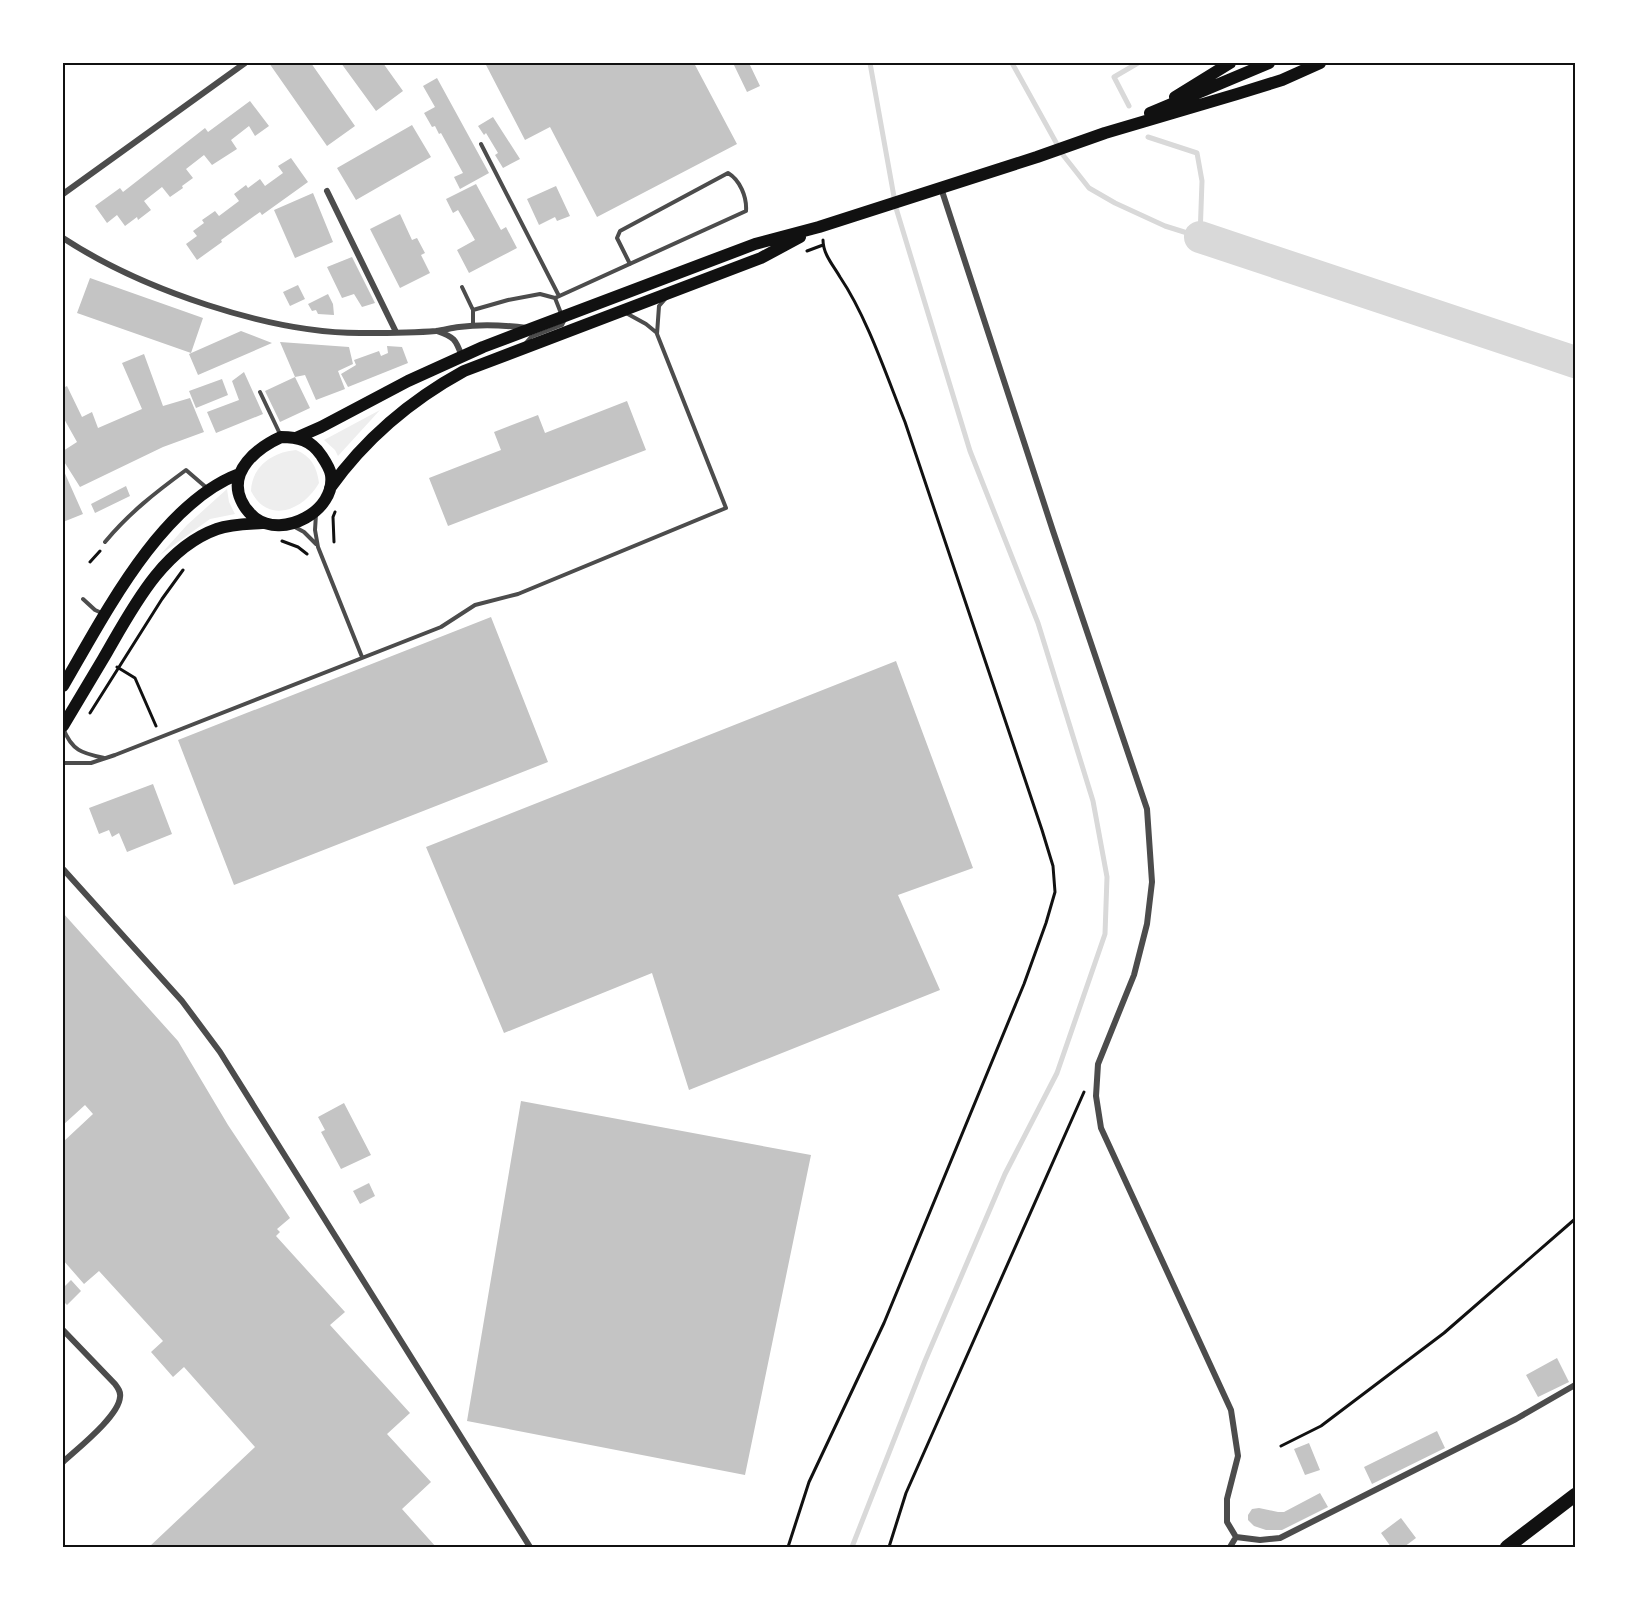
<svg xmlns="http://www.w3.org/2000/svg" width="1638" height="1610" viewBox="0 0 1638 1610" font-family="'Golos Text',sans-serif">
<rect width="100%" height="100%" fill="#fff"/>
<!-- green -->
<path fill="#eee" d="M380,410L338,456L335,450L324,440Z
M296,450C311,456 317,467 319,483C304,510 268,525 251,491C252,466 273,452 296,450Z
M227,489L229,502L235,514L210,519L160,555L187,525Z"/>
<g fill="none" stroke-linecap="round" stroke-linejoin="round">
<!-- stream -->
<path stroke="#d9d9d9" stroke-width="5" d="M1012,63L1063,155L1089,188L1115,203L1165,226L1200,237L1202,181L1197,153L1148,137
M1129,106L1114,77L1138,63
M852,1547L925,1361L1005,1174L1057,1073L1105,934L1107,877L1093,801L1038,623L970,451L896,208L870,63"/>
<!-- river -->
<path stroke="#d9d9d9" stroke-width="32" d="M1200,237L1575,362"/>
</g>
<!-- building -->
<path fill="#c4c4c4" d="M269,63H311L355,126L327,146Z
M341,63H383L403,91L376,111Z
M485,63H694L737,144L597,217L550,127L525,140Z
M733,63H749L760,86L747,92Z
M437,78L489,173L460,189L454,177L463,173L441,133L439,134L435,126L432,127L424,113L435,107L423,86Z
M250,101L269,126L255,136L249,126L231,140L237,149L212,165L204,155L186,169L193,178L182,186L183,188L170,197L162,187L144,201L151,210L138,220L137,217L125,226L117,215L107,223L95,206L120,188L123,192L205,128L208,132Z
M493,117L520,159L503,168L495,155L498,153L486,133L484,135L478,126Z
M412,125L431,157L356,200L337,168Z
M291,158L308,182L262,215L260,212L221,240L222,242L197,260L186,244L197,236L193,231L204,223L202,220L215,211L219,216L239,201L234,194L246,185L248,188L260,179L265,186L283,173L278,166Z
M476,184L501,230L506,227L517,248L469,273L457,250L475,240L458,210L453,213L446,199Z
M556,186L570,216L557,221L555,217L539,225L527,199Z
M313,193L333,242L295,258L274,210Z
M400,214L412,240L417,238L425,253L421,255L430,273L400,288L370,229Z
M352,257L375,303L362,307L354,294L342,298L327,267Z
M90,278L203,318L191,353L77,313Z
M298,285L305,299L290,306L283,292Z
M328,294L333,304L334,315L318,314L316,310L312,311L308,304Z
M241,331L272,343L198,375L189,354Z
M280,342L349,347L353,364L338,371L345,389L316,400L305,375L295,377Z
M387,346L402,347L408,363L348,387L341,374L356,365L354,360L379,351L381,356L388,353Z
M144,354L163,406L190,398L204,432L163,447L80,487L63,460V451L77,442L63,417V388L67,386L82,417L92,412L98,428L142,409L122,363Z
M244,372L263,414L216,433L207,412L239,400L232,381Z
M295,377L310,408L280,422L265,391Z
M222,379L228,395L196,408L189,391Z
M627,401L646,450L448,526L429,478L501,450L494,432L538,415L545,433Z
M63,469L83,514L63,522Z
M126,486L130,496L95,513L91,504Z
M491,617L548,762L234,885L178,740Z
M896,661L973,868L898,895L940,990L689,1090L652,973L504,1033L426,847Z
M153,784L172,834L127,852L119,833L112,837L109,830L99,834L89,808Z
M63,913L178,1041L228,1125L290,1218L277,1229L280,1232L276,1236L345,1312L330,1325L410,1413L387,1434L431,1482L402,1509L436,1547H149L255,1447L184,1367L173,1377L151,1352L163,1341L99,1271L84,1284L63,1260V1142L93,1114L85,1105L63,1125Z
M521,1101L811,1155L745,1475L467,1421Z
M344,1103L371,1155L341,1169L321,1132L325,1130L318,1117Z
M369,1183L375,1196L360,1204L353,1191Z
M71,1280L81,1291L67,1305L63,1301V1288Z
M1557,1358L1569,1382L1538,1397L1526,1375Z
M1437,1431L1445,1448L1372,1484L1364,1467Z
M1309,1443L1320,1470L1305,1475L1294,1449Z
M1320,1493L1328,1507L1282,1530H1266L1254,1526L1248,1520V1515L1252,1509L1259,1508L1278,1512H1284Z
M1401,1518L1416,1538L1404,1547H1391L1381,1533Z"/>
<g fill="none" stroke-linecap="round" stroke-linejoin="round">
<!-- path -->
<path stroke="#111" stroke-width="3" d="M807,251L823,245
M282,541L298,547L307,554
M334,542L333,517L335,512
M90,562L100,551
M117,667L135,678L156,726
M90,713L162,599L183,570
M1281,1446L1321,1426L1444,1333L1575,1219
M788,1547L809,1482L884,1323L1024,984L1046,923L1055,892L1053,866L1042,830L905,422C887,377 867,317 840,277C833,265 823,254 823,240
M889,1547L906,1493L1084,1092"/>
<!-- service -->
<path stroke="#4c4c4c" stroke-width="4" d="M481,144L559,296
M462,287L473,310V325
M473,310L508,300L540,294L555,298L746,211C747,197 740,180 728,173L620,231L617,238L630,264
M626,313L646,324L657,333
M525,344L531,337L562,325L564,321L555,298
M260,392L280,434
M316,514L315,530L318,547L362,657
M293,526L304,532L316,544
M105,542C129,513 156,492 186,470L208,489
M83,599L95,610L104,614
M63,728C72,751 82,753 104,758
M63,763H91L115,755L441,627L475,605L518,594L726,508L657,334L659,306L666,298"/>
<!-- minor -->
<path stroke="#4c4c4c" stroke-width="6" d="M941,188L1053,531L1147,809L1152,882L1147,924L1134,975L1098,1064L1096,1096L1101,1128L1231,1410L1238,1456L1227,1499V1522L1236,1537L1260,1540L1280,1538L1516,1419L1575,1385
M327,191L396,332
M63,194L245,63
M63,238C141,289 270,334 363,333C387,333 413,333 436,331C444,330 451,328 459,327C481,324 504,325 527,328
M437,331C454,337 456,339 462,357
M63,869L182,1001L220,1052L530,1547
M63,1330L115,1384C118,1388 121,1392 120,1397C119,1416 77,1449 63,1462
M1230,1547L1236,1537"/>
<!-- primary -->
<path stroke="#111" stroke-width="12" d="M1175,97L1230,63
M1150,113L1269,63
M281,437C298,437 311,440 321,455C325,461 330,468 331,475C336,511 283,539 255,518C249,513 244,507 241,500C228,471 257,448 281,437Z
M296,438L321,427L408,381L483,347L755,244L819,227L1037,157L1105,133L1237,94L1282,80L1320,63
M330,488C365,439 411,400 464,371L761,258L800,237
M63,686C104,616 160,504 239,474
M63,726C76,704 90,681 103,659C131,611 161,549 217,529C231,524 248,524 262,523"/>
<!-- motorway -->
<path stroke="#111" stroke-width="14" d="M1507,1547L1575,1495"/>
</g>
<!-- border -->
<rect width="1638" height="1610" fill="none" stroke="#ffffff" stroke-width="129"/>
<rect x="64" y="64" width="1510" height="1482" fill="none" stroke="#111" stroke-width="2"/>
</svg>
